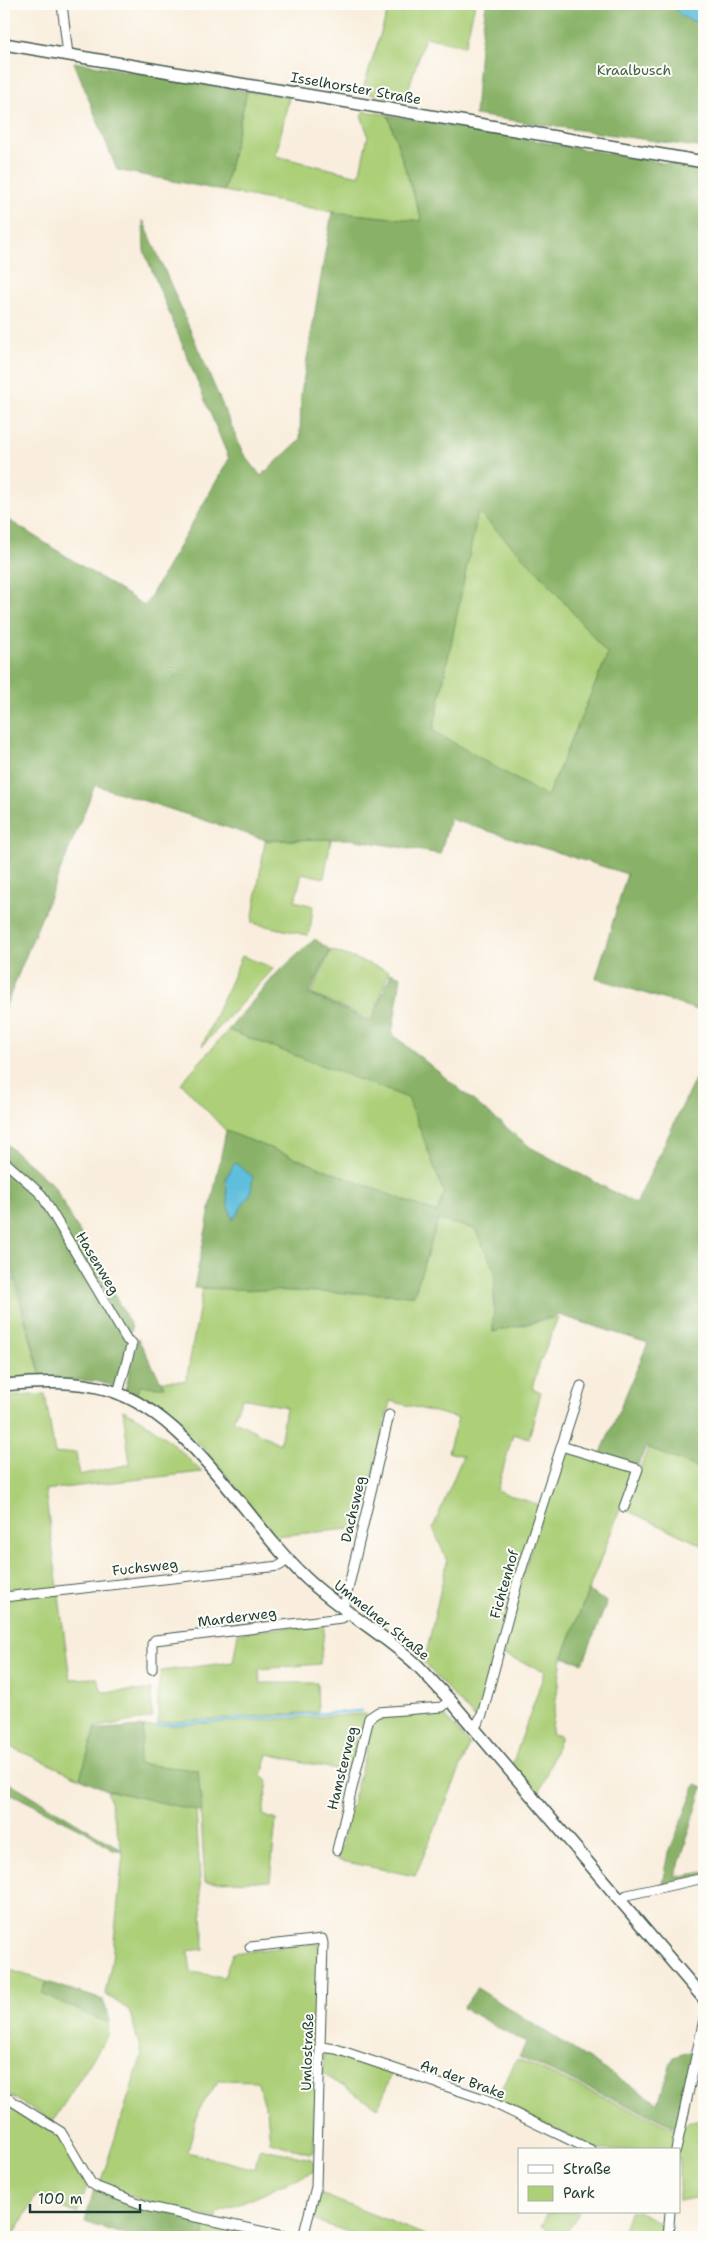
<svg xmlns="http://www.w3.org/2000/svg" width="708" height="2241" viewBox="0 0 708 2241" font-family="'Shantell Sans',sans-serif">
<rect width="100%" height="100%" fill="#fdfcf7"/>
<filter id="ink" filterUnits="userSpaceOnUse"><feTurbulence type="fractalNoise" baseFrequency=".02" numOctaves="2"/><feDisplacementMap in="SourceGraphic" scale="10" xChannelSelector="R" yChannelSelector="G"/><feConvolveMatrix kernelMatrix="1 2 1 2 8 2 1 2 1" color-interpolation-filters="sRGB"/></filter>
<filter id="wash" filterUnits="userSpaceOnUse"><feTurbulence type="fractalNoise" baseFrequency=".0096" numOctaves="4" result="noise"/><feDisplacementMap in="SourceGraphic" scale="20" xChannelSelector="R" yChannelSelector="G"/><feGaussianBlur stdDeviation="1.12" result="paint"/><feColorMatrix in="noise" values="0 0 0 0 0 0 0 0 0 0 0 0 0 0 0 0 0 1.4 0 .05"/><feComposite in="paint" operator="in"/></filter>
<g filter="url(#wash)">
<rect width="100%" height="100%" fill="#f9eedd"/>
<!-- green -->
<path fill="#accf78" stroke="#668656" fill-rule="evenodd" d="M390,4H475L465,46L425,37L404,103L397,98L362,92Z
M247,91L289,97L276,156L359,176L368,135L361,115L364,111L388,115L422,221L332,212L224,191Z
M478,511L541,575L608,654L547,797L433,731Z
M331,839L324,878L302,873L295,901L313,906L310,932L307,935L252,923L265,841Z
M331,950L389,971L372,1020L311,994Z
M242,956L274,968L202,1046Z
M228,1030L409,1098L444,1193L437,1214L226,1131L181,1083Z
M438,1219L476,1229L495,1271L493,1332L558,1317L539,1365L532,1388L541,1392L529,1438L513,1434L497,1491L540,1505L480,1714L475,1719L424,1663L447,1561L433,1528L463,1456L448,1452L458,1418L390,1401L361,1528L274,1536C233,1485 194,1426 136,1394L140,1386L164,1387L161,1381H186L203,1288L414,1295ZM242,1398L286,1407L280,1444L233,1420Z
M4,1258H7L41,1377L4,1380Z
M45,1394L55,1454L76,1452L79,1475L130,1464L123,1410C154,1425 177,1447 202,1472L45,1490L70,1679L97,1678L102,1692L151,1690L152,1718L96,1727L80,1778L4,1744V1397Z
M648,1448L704,1470V1546L624,1509Z
M566,1450L635,1471L562,1658L551,1734L561,1736L538,1796L512,1765L545,1671L501,1654L521,1581L561,1453Z
M325,1623L320,1664L259,1669L260,1683H317L318,1712L158,1723V1689L161,1671L233,1662L238,1633Z
M441,1711L470,1745L415,1876L337,1860L374,1721L386,1715Z
M366,1714L354,1770L347,1772L268,1754L262,1776L268,1780L263,1815L276,1820L270,1881L205,1882L198,1770L138,1764L144,1727Z
M107,1790L196,1810L204,1949L188,1951L191,1972L224,1977L233,1953L320,1943L314,2151L309,2153L270,2142L267,2111L257,2081L219,2080L198,2111L188,2152L255,2169L259,2148L311,2159L314,2163L313,2172L216,2213V2219L146,2202L100,2184L142,2055L129,2010L105,1994L112,1960L123,1854Z
M4,1968L47,1982L42,1994L108,2023L110,2020L108,2035L53,2121L4,2092Z
M337,2051L393,2071L378,2108L323,2074L324,2053Z
M517,2059L677,2130L689,2122L704,2120V2196L679,2201V2150H598L495,2100Z
M4,2100L58,2135L87,2186L77,2214L36,2195L13,2237L4,2236Z
M318,2193L430,2237H363L310,2219Z
M548,2212H579L565,2237L541,2226Z
M629,2212H640L666,2226V2237H621Z
M206,2223L274,2237H204Z"/>
<!-- forest -->
<path fill="#89b268" stroke="#54784e" fill-rule="evenodd" d="M486,4H675V7L682,16L704,24V148L475,115L480,47Z
M74,62L247,91L224,191L117,170Z
M388,115L704,170V1012L596,978L627,874L450,819L440,854L351,839L266,840L95,785L4,1010V517L145,606L229,459L144,251L143,220L243,453L261,476L300,440L301,394L332,212L422,221ZM478,512L541,575L608,654L547,797L433,731Z
M315,939L330,950L309,994L372,1022L391,973L401,977L392,1034L530,1147L636,1204L704,1060V1470L646,1447L637,1467L600,1455L648,1343L559,1315L493,1332L495,1271L475,1229L438,1220L414,1295L194,1288L226,1131L437,1213L444,1193L408,1098L228,1030L276,974Z
M4,1142L54,1186L132,1327L117,1387L96,1381L42,1379L9,1257H4Z
M138,1339L164,1387L140,1386L136,1394L125,1390Z
M588,1591L607,1602L583,1663L563,1657Z
M144,1727L138,1764L198,1770L202,1812L107,1790L80,1778L96,1729Z
M4,1779L122,1850H112L85,1831L4,1790Z
M696,1784L703,1787L675,1877L704,1872V1876L663,1884L669,1853Z
M47,1982L103,2000L110,2020L108,2023L42,1994Z
M477,1988L658,2103L673,2057L695,2050L678,2128L519,2057L526,2043L463,2008Z
M94,2189L206,2223L204,2237H131L85,2222Z"/>
<!-- water -->
<path fill="#5ebedc" stroke="#3e7e88" d="M675,4H704V24C693,21 676,18 675,4Z
M235,1163L253,1177L250,1194L233,1220L228,1204L226,1178Z"/>
<g fill="none" stroke-linecap="round" stroke-linejoin="round">
<!-- stream -->
<path stroke="#5ebedc" stroke-width="2.5" d="M157,1725L362,1711"/>
</g>
</g>
<g filter="url(#ink)">
<g fill="none" stroke-linecap="round" stroke-linejoin="round">
<defs>
<path id="street" d="M62,4L68,55
M4,1161L41,1194L127,1340L132,1343L118,1393
M561,1446L638,1469L624,1507
M4,1597L279,1566L288,1560
M342,1607L345,1602L389,1415
M152,1669V1644L155,1640L342,1618L350,1613
M474,1729L482,1715L518,1580L581,1386
M337,1850L369,1718L378,1712L442,1707L450,1700
M619,1900L627,1895L704,1878
M250,1947L322,1939L323,1943L316,2187L303,2237
M321,2047L336,2049L487,2100L591,2150
M4,2096L61,2132L91,2183L97,2187L149,2207L288,2237
M676,2150L704,2019
M668,2237L670,2212"/>
<path id="secondary" d="M4,44L704,162
M4,1385C38,1382 75,1380 109,1390C192,1416 244,1520 306,1578C340,1610 382,1633 416,1664C428,1676 438,1688 450,1700L704,1999"/>
</defs>
<!-- street casing -->
<use href="#street" stroke="#40584d" stroke-width="11"/>
<!-- secondary casing -->
<use href="#secondary" stroke="#40584d" stroke-width="14"/>
<!-- street -->
<use href="#street" stroke="#fff" stroke-width="9"/>
<!-- secondary -->
<use href="#secondary" stroke="#fff" stroke-width="11"/>
</g>
</g>
<g text-anchor="middle" stroke-width="4" stroke-linejoin="round" paint-order="stroke">
<!-- park labels -->
<g font-size="14" fill="#426245" stroke="#fdfcf7">
<text x="634" y="75">Kraalbusch</text>
</g>
<!-- street labels -->
<g font-size="14" fill="#1f3d34" stroke="#fdfcf7">
<text transform="translate(356 88) rotate(10)" y="5">Isselhorster Straße</text>
<text transform="translate(98 1263) rotate(59)" y="5">Hasenweg</text>
<text transform="translate(353 1509) rotate(-77)" y="5">Dachsweg</text>
<text transform="translate(145 1567) rotate(-6)" y="5">Fuchsweg</text>
<text transform="translate(504 1584) rotate(-74)" y="5">Fichtenhof</text>
<text transform="translate(237 1617) rotate(-7)" y="5">Marderweg</text>
<text transform="translate(382 1620) rotate(39)" y="5">Ummelner Straße</text>
<text transform="translate(342 1768) rotate(-76)" y="5">Hamsterweg</text>
<text transform="translate(307 2052) rotate(-88)" y="5">Umlostraße</text>
<text transform="translate(463 2079) rotate(20)" y="5">An der Brake</text>
</g>
</g>
<!-- margin -->
<rect width="708" height="2241" fill="none" stroke="#fdfcf7" stroke-width="20"/>
<!-- legend -->
<rect x="518" y="2148" width="162" height="65" fill="#fdfcf7" stroke="#a4b0a9"/>
<rect x="528" y="2165" width="25" height="8" fill="#ffffff" stroke="#a4b0a9"/>
<text x="563" y="2174" font-size="15" fill="#1f3d34">Straße</text>
<rect x="528" y="2186" width="25" height="15" fill="#accf78" stroke="#a4b0a9"/>
<text x="563" y="2198" font-size="15" fill="#1f3d34">Park</text>
<!-- scale -->
<path d="M30 2204v8h110v-8" fill="none" stroke="#1f3d34" stroke-width="2.5"/>
<text x="38" y="2204" font-size="15" fill="#1f3d34" stroke="#fdfcf7" stroke-width="4" paint-order="stroke">100 m</text>
</svg>
